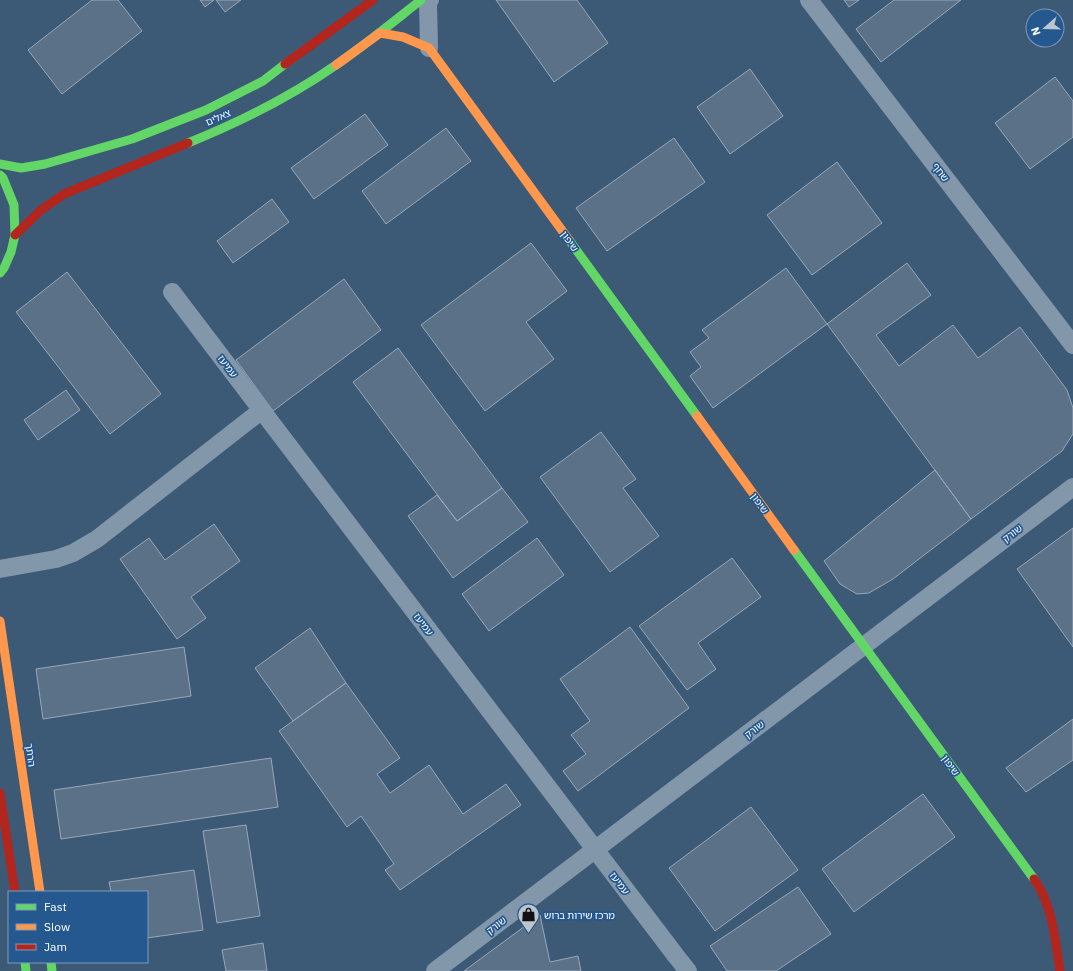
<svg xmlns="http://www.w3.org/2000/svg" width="1073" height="971" viewBox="0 0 1073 971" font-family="'IBM Plex Sans','Noto Sans Hebrew',sans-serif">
<rect width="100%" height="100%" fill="#3c5976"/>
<!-- building -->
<path fill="#5a7188" stroke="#98a8b9" d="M92,0H118L142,31L62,94L28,50Z
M200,0H214L205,7Z
M216,0H241L225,12Z
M496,0H577L608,43L554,82Z
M844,0H859L849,7Z
M894,0H961L881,62L856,29Z
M750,69L783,116L730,154L697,107Z
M1055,77L1073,101V137L1030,169L995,123Z
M365,114L388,145L314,199L291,168Z
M446,128L471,161L386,224L362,191Z
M674,138L705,182L607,251L576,208Z
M837,162L882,223L812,275L767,215Z
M272,199L289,222L233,263L217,241Z
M531,243L567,291L526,322L554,359L485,411L421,325Z
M907,263L931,295L876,335L899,366L953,325L978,358L1020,327L1067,390L1073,408V434L1062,451L971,519L827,324Z
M786,268L827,324L713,408L690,376L701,367L690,352L709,338L702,330Z
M67,272L161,394L110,434L16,312Z
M344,279L381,330L273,411L236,360Z
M398,348L502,488L457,521L353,382Z
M66,390L80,410L38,440L24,420Z
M601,432L636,479L623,488L659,536L610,572L540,477Z
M935,470L971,519L893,579L869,593L857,594L840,584L824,561Z
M502,488L528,522L453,578L408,516L437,495L457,521Z
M214,524L240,561L191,597L206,618L177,639L120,559L149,538L165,560Z
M1073,528V647L1017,569Z
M537,538L564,575L489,631L462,594Z
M732,558L761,597L698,643L716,669L687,690L639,626Z
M630,627L689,708L578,791L563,771L586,754L571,735L590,721L560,679Z
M310,628L346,683L293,721L255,668Z
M184,647L191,696L43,719L36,669Z
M346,683L400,758L377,774L390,793L429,765L463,814L506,784L521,805L400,890L385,870L394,864L361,816L347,827L279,731Z
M1073,719V760L1026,792L1006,768Z
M271,758L278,807L61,839L54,790Z
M923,794L955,837L854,912L822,869Z
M751,807L798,870L715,931L669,868Z
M246,825L260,916L217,923L203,831Z
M194,870L203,930L147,938V892H111L109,882Z
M798,887L831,934L776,971H727L710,946Z
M540,915L550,962L578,956L581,971H464Z
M263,943L267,971H226L222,950Z"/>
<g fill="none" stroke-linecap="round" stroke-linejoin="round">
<!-- street -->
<path stroke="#8397aa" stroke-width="18" d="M809,0L1073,345
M429,48L428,2L430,0
M172,292L676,956L688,971
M0,569L56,559L73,553L97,539L262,410
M435,971L1073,487"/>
<!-- fast -->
<path stroke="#63d668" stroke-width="9" d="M188,143C240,122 290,97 336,65C365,45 393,22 421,0
M0,164L21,168L45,164L132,139L206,110L263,81L285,64
M0,175L3,178L14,205L15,235L11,252L4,268L0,273
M569,240L697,416
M794,550L1034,879
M25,962L26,971
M51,962L52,971"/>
<!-- slow -->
<path stroke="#ff974d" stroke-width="9" d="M336,65L380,33L403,37L429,48L569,240
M697,416L794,550
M0,621L40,892"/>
<!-- jam -->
<path stroke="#b3261e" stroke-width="9" d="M285,64L373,0
M15,235L41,210L64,194L188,143
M0,793L15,892
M1034,879C1053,905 1055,940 1060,971"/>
</g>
<!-- icons -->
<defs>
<symbol id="shop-pin" viewBox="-11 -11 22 30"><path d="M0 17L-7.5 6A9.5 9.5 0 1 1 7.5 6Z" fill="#bbc5cf" stroke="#24588f"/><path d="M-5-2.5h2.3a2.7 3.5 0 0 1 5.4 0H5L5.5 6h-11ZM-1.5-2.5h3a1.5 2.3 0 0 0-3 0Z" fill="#111"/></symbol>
</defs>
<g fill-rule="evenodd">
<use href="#shop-pin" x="516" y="902" width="25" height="34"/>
</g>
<g text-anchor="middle" stroke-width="3.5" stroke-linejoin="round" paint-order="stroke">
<!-- street labels -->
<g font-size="10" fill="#fff" stroke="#24588f">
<text transform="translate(218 117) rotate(-24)" y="4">צאלים</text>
<text transform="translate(941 172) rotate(53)" y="4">שחף</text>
<text transform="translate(570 241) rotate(54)" y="4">שיפון</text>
<text transform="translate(228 366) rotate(53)" y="4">עמיעז</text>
<text transform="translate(760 503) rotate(54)" y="4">שיפון</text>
<text transform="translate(1012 533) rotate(-37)" y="4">שורק</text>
<text transform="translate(424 624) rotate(53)" y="4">עמיעז</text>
<text transform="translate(754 729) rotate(-37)" y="4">שורק</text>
<text transform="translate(31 755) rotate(82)" y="4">הרתך</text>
<text transform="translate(951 765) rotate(54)" y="4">שיפון</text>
<text transform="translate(620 883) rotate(53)" y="4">עמיעז</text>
<text transform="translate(496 925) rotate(-37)" y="4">שורק</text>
</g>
<!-- poi labels -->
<g font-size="10" fill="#fff" stroke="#24588f" text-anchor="start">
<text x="544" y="919">מרכז שירות ברוש</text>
</g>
</g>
<!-- legend -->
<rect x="8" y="891" width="140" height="72" fill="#24588f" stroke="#7c9bbc"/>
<rect x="16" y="904" width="20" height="6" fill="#63d668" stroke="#7c9bbc"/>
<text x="44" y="911" font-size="12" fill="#ffffff">Fast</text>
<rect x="16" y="924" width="20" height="6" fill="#ff974d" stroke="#7c9bbc"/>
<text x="44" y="931" font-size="12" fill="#ffffff">Slow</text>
<rect x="16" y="944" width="20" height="6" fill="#b3261e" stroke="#7c9bbc"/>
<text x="44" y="951" font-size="12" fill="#ffffff">Jam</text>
<!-- north arrow -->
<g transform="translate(1045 28) rotate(250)"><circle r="19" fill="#24588f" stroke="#7c9bbc"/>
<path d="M0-3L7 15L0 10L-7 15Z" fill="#bbc5cf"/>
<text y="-6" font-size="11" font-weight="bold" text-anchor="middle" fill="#ffffff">N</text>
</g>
</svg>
